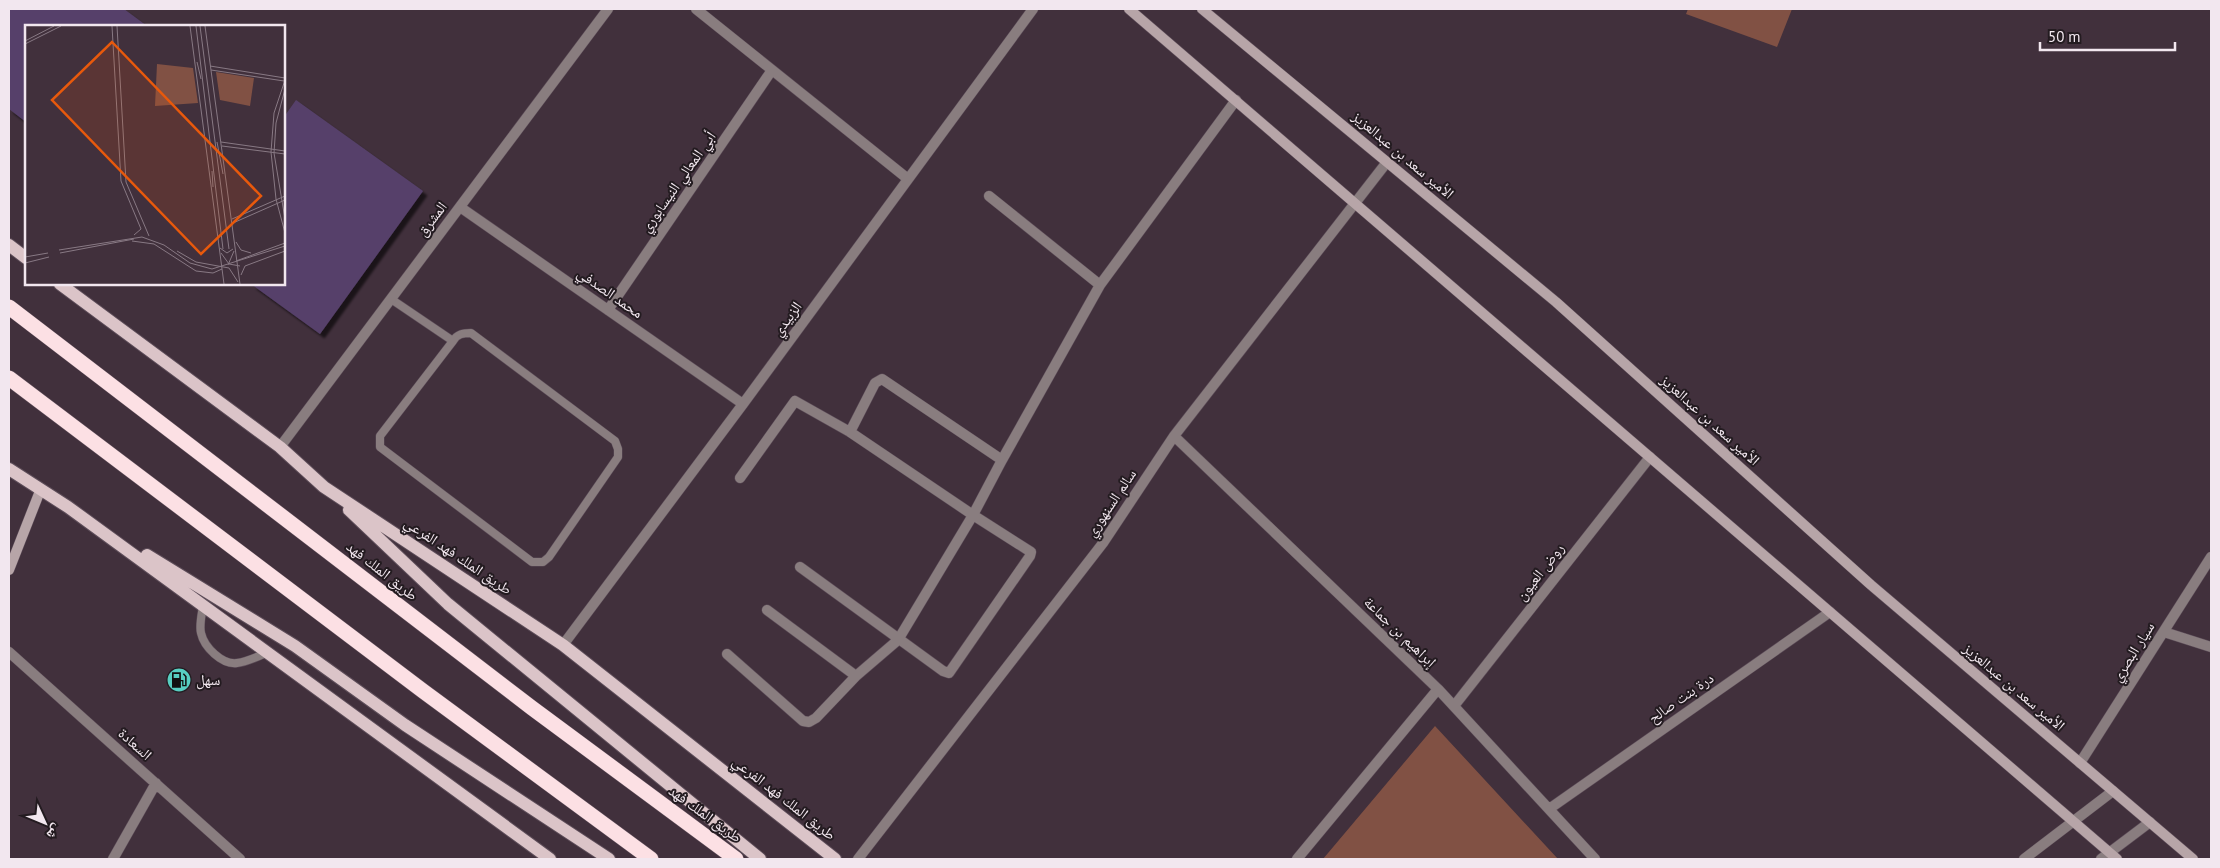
<svg xmlns="http://www.w3.org/2000/svg" width="2220" height="868" viewBox="0 0 2220 868" font-family="'PT Sans','Noto Naskh Arabic',sans-serif">
<defs>
<filter id="shadow"><feDropShadow dx="4.5" dy="4.5" stdDeviation="1" flood-color="#0009"/></filter>
</defs>
<rect width="100%" height="100%" fill="#41303c"/>
<!-- green -->
<path fill="#815144" d="M1688,9H1792L1777,47L1686,14Z
M1435,726L1558,859H1323Z"/>
<!-- building -->
<path fill="#56416b" filter="url(#shadow)" d="M9,9H124L147,26H26V122L9,109Z
M296,100L423,191L320,334L251,284H284V117Z"/>
<g fill="none" stroke-linecap="round" stroke-linejoin="round">
<defs>
<path id="lane" d="M391,299L453,341C457,334 463,333 471,333L615,441L618,449V457L549,557L543,562H532L380,447V436L453,341
M203,605C202,614 199,625 201,633C204,647 222,665 237,663C247,662 258,656 267,653"/>
<path id="street" d="M696,9L908,179
M989,196L1100,285
M460,207L743,404
M608,310L772,70
M1174,436L1438,689L1595,859
M280,447L608,9
M1002,460L1100,285L1236,100
M740,478L795,401L850,432
M767,610L856,676
M2164,632L2211,647
M563,645L743,404L1033,9
M9,652L240,859
M727,654L803,721L809,722L816,718L856,676L898,640L973,515L850,432L875,383L882,379L1002,460L973,515L1031,552L1030,556L949,673L943,671L800,567
M1454,706L1650,457
M2080,763L2211,557
M1549,809L1830,612
M113,859L156,783
M858,859L1103,543L1174,436L1387,162
M1297,859L1438,689
M2024,859L2113,791
M2101,859L2150,822"/>
<path id="secondary" d="M1129,9L2117,859
M1202,9L1556,302L1871,585L2193,859
M9,570L40,491"/>
<path id="primary" d="M9,245L26,258
M60,284L280,447L324,487L563,645L835,859
M9,469L68,507L550,859
M349,510L448,604L760,859
M147,555L295,646L405,725L609,859"/>
<path id="highway" d="M9,307L532,708L736,859
M9,378L423,691L651,859"/>
</defs>
<!-- lane casing -->
<use href="#lane" stroke="#5d4d59" stroke-width="9"/>
<!-- street casing -->
<use href="#street" stroke="#5d4d59" stroke-width="11"/>
<!-- secondary casing -->
<use href="#secondary" stroke="#5d4d59" stroke-width="11"/>
<!-- primary casing -->
<use href="#primary" stroke="#5d4d59" stroke-width="14"/>
<!-- highway casing -->
<use href="#highway" stroke="#5d4d59" stroke-width="16"/>
<!-- lane -->
<use href="#lane" stroke="#897d7f" stroke-width="8"/>
<!-- street -->
<use href="#street" stroke="#897d7f" stroke-width="10"/>
<!-- secondary -->
<use href="#secondary" stroke="#b7a5a8" stroke-width="10"/>
<!-- primary -->
<use href="#primary" stroke="#dbc4c8" stroke-width="12"/>
<!-- highway -->
<use href="#highway" stroke="#fce0e4" stroke-width="15"/>
</g>
<!-- icons -->
<defs>
<symbol id="fuel-disc" viewBox="-11 -11 22 22"><circle r="9.5" fill="#57cec1" stroke="#231b20"/><path d="M-5.5-6h7V0h2V4h1.3V-2.5L3-4.5l.8-.8L6-3V5H2.5V1h-1V6h-7ZM-4.2-4.7v3.2H.2V-4.7Z" fill="#111"/></symbol>
</defs>
<g fill-rule="evenodd">
<use href="#fuel-disc" x="165" y="666" width="28" height="28"/>
</g>
<g text-anchor="middle" stroke-width="4" stroke-linejoin="round" paint-order="stroke">
<!-- street labels -->
<g font-size="15" fill="#f2e7ef" stroke="#231b20">
<text transform="translate(1403 155) rotate(40)" y="5">الأمير سعد بن عبدالعزيز</text>
<text transform="translate(678 182) rotate(-55)" y="5">أبي المعالي النيسابوري</text>
<text transform="translate(432 219) rotate(-53)" y="5">المشرق</text>
<text transform="translate(610 293) rotate(35)" y="5">محمد الصدفي</text>
<text transform="translate(787 319) rotate(-54)" y="5">الزبيدي</text>
<text transform="translate(1710 420) rotate(42)" y="5">الأمير سعد بن عبدالعزيز</text>
<text transform="translate(1111 503) rotate(-56)" y="5">سالم السنهوري</text>
<text transform="translate(458 556) rotate(34)" y="5">طريق الملك فهد الفرعي</text>
<text transform="translate(382 571) rotate(38)" y="5">طريق الملك فهد</text>
<text transform="translate(1540 572) rotate(-52)" y="5">روض العيون</text>
<text transform="translate(1400 632) rotate(44)" y="5">إبراهيم بن جماعة</text>
<text transform="translate(2133 652) rotate(-58)" y="5">سيار البصري</text>
<text transform="translate(2014 687) rotate(40)" y="5">الأمير سعد بن عبدالعزيز</text>
<text transform="translate(1681 698) rotate(-35)" y="5">درة بنت صالح</text>
<text transform="translate(135 744) rotate(42)" y="5">السعادة</text>
<text transform="translate(784 798) rotate(38)" y="5">طريق الملك فهد الفرعي</text>
<text transform="translate(705 814) rotate(36)" y="5">طريق الملك فهد</text>
</g>
<!-- poi labels -->
<g font-size="15" fill="#f2e7ef" stroke="#231b20" text-anchor="start">
<text x="196" y="685">سهل</text>
</g>
</g>
<!-- overview -->
<g transform="translate(25 25)">
<rect width="260" height="260" fill="#41303c"/>
<path d="M132,39L168,43L173,78L130,81ZM191,47L229,53L225,81L195,75Z" fill="#815144"/>
<path fill="none" stroke="#887984" stroke-width="1" d="M87,1L96,156L116,204L109,210M92,1L101,157L124,211M165,1L199,259M171,1L198,224M175,1L204,224M180,1L215,259M0,16L29,1M0,19L36,1M172,37L176,54M185,41L260,53M186,45L259,56M260,55L249,88L246,127L251,174L260,208M260,64L251,98L249,128L260,194M192,117L198,149M196,117L260,126M197,121L260,129M187,146L188,162M207,194L260,171M208,198L260,175M107,216L129,219L171,246L188,248L197,244M211,217L216,225L226,228M195,223L202,228L208,224M34,225L117,212L139,220L165,238L187,244L260,221M152,226L171,237L204,243L213,257M35,228L109,214M196,228L204,239L215,241M0,232L23,228M211,236L260,218M0,238L24,232M203,240L209,226M216,250L220,241L260,226"/>
<path fill="#e8590c" fill-opacity="0.15" stroke="#e8590c" stroke-width="2.5" d="M87,17L236,171L176,229L27,75Z"/>
<rect width="260" height="260" fill="none" stroke="#f2e7ef" stroke-width="2.5"/>
</g>
<!-- border -->
<rect width="2220" height="868" fill="none" stroke="#f2e7ef" stroke-width="20"/>
<!-- north arrow -->
<g transform="translate(45 823) rotate(134)" stroke="#231b20" stroke-width="4" paint-order="stroke">
<path d="M0-4L9 19L0 12L-9 19Z" fill="#f2e7ef"/>
<text y="-8" font-size="14" font-weight="bold" text-anchor="middle" fill="#f2e7ef">ش</text>
</g>
<!-- scale -->
<path d="M2040 42v8h135v-8" fill="none" stroke="#f2e7ef" stroke-width="2.5"/>
<text x="2048" y="42" font-size="15" fill="#f2e7ef" stroke="#231b20" stroke-width="4" paint-order="stroke">50 m</text>
</svg>
